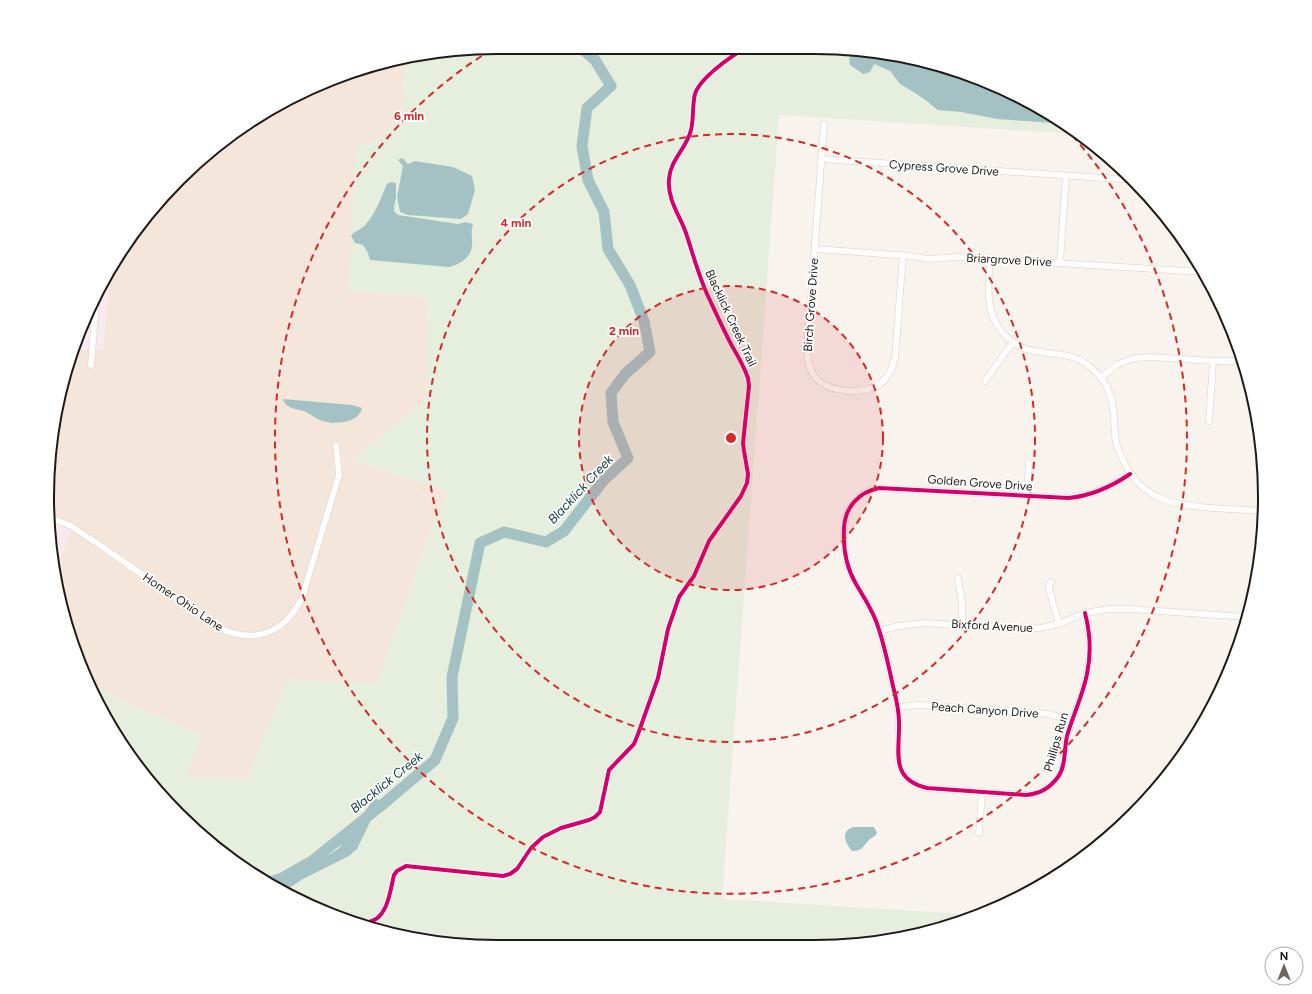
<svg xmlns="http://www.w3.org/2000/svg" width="1312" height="994" viewBox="0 0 1312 994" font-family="Figtree,sans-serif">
<rect width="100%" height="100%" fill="#f9f3ee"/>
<!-- commercial -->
<path fill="#f9eaf0" d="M110,270L103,350L76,349L94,298Z
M49,517L71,526L59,566H56L48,526Z"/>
<!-- built -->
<path fill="#f5e6dc" d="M406,59L403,110L395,125L382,137L369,144L348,290L427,297L428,398L353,460L448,492L427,541L377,685L288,679L247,780L185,776L201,736L112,695L91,682L71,642L56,566H59L71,527L49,517L56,409L76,349L103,350L110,270L123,247L179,179L272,107L380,62Z"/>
<!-- green -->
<path fill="#e6eede" d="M497,47L844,48L869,52H858L850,58V65L863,74L874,64L890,71L900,84L938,110L961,112L1023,122L1066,124L1079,134L779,115L722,899L979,915L874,943H438L352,923L272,887L200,835L123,747L91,682L112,695L201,736L186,776L247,780L287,679L377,684L427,541L448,492L353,460L428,398L427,297L348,290L356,146L369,144L382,137L395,125L403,110L406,59Z"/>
<!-- water -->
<path fill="#a4c2c4" d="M858,52H869L932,62L1014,93L1066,124L997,119L961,112L938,110L921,97L900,84L890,71L874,64L870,72L863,74L850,65L849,58Z
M402,158L408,164L415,161L453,167L472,176L475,190L468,214L461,219L408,215L400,212L397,197L403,166L398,160Z
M391,182L396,183V198L394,207V211L398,215L458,224L465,222L473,224C470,235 473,237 472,246C471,258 459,265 449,267L370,260L368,253L363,245L355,243L351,236C355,230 362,230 366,224C376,213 381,197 387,184Z
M283,399L352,405L362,408C359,423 335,425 322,421C317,419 312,415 306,412C299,409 285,409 283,399Z
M375,797L387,807L371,820L357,849L349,856L303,879L283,892L266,883L265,878C291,869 317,865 339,848Z
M853,827H874L877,833C875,837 872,837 869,840C862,847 863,851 852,851C845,843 840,832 853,827Z"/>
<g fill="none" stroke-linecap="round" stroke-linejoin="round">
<!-- river -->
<path stroke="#a4c2c4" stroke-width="11" d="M264,881L275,882L312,861L382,805L435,760L453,718L452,677L480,543L504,532L546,542L564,531L603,481L628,458L613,422L611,393L625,374L650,352L644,321L630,285L608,249L604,212L588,180L582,146L587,108L611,86L595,60L580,47"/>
<defs>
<path id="street" d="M824,124L807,351C808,378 822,389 848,391C874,392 889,384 895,358L903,255
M821,159L1134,180
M815,249L911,256L928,259L959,257L1203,272
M990,259C988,288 984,317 1008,338C1016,345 1025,350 1035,351C1060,356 1076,352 1096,372C1115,392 1113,409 1115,434C1115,444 1119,453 1124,462C1142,500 1174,505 1212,508C1229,509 1247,510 1264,511
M1060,263L1066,176
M91,365L97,291
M1101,377L1118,364L1135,358L1151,357L1213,361H1242
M985,381L1013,342
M1209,421L1213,361
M1027,496L1029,463
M49,517L71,526L104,548L217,627C254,645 284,634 302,598L339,475L336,446
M958,578L962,602V625
M1051,582L1049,586V589L1059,624
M1085,613C1090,632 1091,655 1087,674C1083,695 1073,715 1067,736C1064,749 1066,766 1058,777C1050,788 1040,794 1026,795L927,788C889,779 900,751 899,722C899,709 896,698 893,686C888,664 884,642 876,621C871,608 863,596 856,584C846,567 843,547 844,528C845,507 859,492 879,488L1068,498C1092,496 1111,487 1130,474
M879,631L898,626L924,623L1022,629L1040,628L1059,624L1085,613L1109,609H1131L1247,617
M898,707L918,705L933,706L1036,713L1048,714L1072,720
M979,833L982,792"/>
</defs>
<!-- street casing -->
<use href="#street" stroke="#d5d0cc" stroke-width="7"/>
<!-- street -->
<use href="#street" stroke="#fefdfc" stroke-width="6"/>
<defs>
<path id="cycleway" d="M1085,613C1090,632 1091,655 1087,674C1083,695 1073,715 1067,736C1064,749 1066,766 1058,777C1050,788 1040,794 1026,795L927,788C889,779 900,751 899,722C899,709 896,698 893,686C888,664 884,642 876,621C871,608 863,596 856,584C846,567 843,547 844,528C845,507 859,492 879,488L1068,498C1092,496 1111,487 1130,474
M350,922C356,922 362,924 369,922C388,918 390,891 394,875L397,871L406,866L503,876L510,874L517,869L531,848L543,837L561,828L589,820L595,817L600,812L609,770L634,744L638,734L658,678L668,629L679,597L694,576L709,541L741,496L747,483L748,474L744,451L743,443L749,386L748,378C744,367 738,356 732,346C723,329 715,311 707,294C698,274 693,254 686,233C680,216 667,199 669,179C670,160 687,148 691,130C694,118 692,106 695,94C700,78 731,56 746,48"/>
</defs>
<!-- cycleway casing -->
<use href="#cycleway" stroke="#fff" stroke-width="6"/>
<!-- cycleway -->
<use href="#cycleway" stroke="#d6006c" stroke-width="4"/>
</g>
<!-- distance rings -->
<circle cx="731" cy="438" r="152" fill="#d62828" fill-opacity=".12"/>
<g fill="none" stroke="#d62828" stroke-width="2" stroke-dasharray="7 5">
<circle cx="731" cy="438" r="152"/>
<circle cx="731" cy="438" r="304"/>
<path d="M1056 118A456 456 0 1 1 496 47"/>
</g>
<g text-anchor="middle" stroke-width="3.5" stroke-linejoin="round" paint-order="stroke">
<!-- street labels -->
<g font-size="12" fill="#1f1a16" stroke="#fff">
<text transform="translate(944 168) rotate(4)" y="4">Cypress Grove Drive</text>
<text transform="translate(1009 260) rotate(3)" y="4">Briargrove Drive</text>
<text transform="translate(811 305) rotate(-86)" y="4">Birch Grove Drive</text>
<text transform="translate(731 318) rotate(65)" y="4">Blacklick Creek Trail</text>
<text transform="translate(980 483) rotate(4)" y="4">Golden Grove Drive</text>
<text transform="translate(183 602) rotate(34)" y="4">Homer Ohio Lane</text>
<text transform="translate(992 626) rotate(3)" y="4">Bixford Avenue</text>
<text transform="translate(985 710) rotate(4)" y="4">Peach Canyon Drive</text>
<text transform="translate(1056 742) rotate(-74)" y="4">Phillips Run</text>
</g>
<!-- water labels -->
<g font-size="13" font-style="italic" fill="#103b40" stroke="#fff">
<text transform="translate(580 489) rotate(-47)" y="5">Blacklick Creek</text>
<text transform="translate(386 782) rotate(-39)" y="5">Blacklick Creek</text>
</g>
</g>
<!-- crop -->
<path d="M0 0H1312V994H0ZM497 54H815A443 443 0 0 1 1258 497V497A443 443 0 0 1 815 940H497A443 443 0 0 1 54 497V497A443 443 0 0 1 497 54Z" fill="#fff" fill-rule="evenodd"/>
<path fill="none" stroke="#1f1a16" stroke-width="2" d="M497 54H815A443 443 0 0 1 1258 497V497A443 443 0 0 1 815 940H497A443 443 0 0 1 54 497V497A443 443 0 0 1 497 54Z"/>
<circle cx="731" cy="438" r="6" fill="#d62828" stroke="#fff" stroke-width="2"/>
<g font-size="12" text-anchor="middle" font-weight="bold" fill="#d62828" stroke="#fff" stroke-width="3.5" stroke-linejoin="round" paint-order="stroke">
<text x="409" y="120">6 min</text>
<text x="516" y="227">4 min</text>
<text x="624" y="335">2 min</text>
</g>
<!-- north arrow -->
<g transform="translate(1284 966)"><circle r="19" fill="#ffffff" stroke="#a5a3a2"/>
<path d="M0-3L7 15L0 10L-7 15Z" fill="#6b6662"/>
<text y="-6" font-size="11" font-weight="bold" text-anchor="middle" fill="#1f1a16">N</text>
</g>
</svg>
